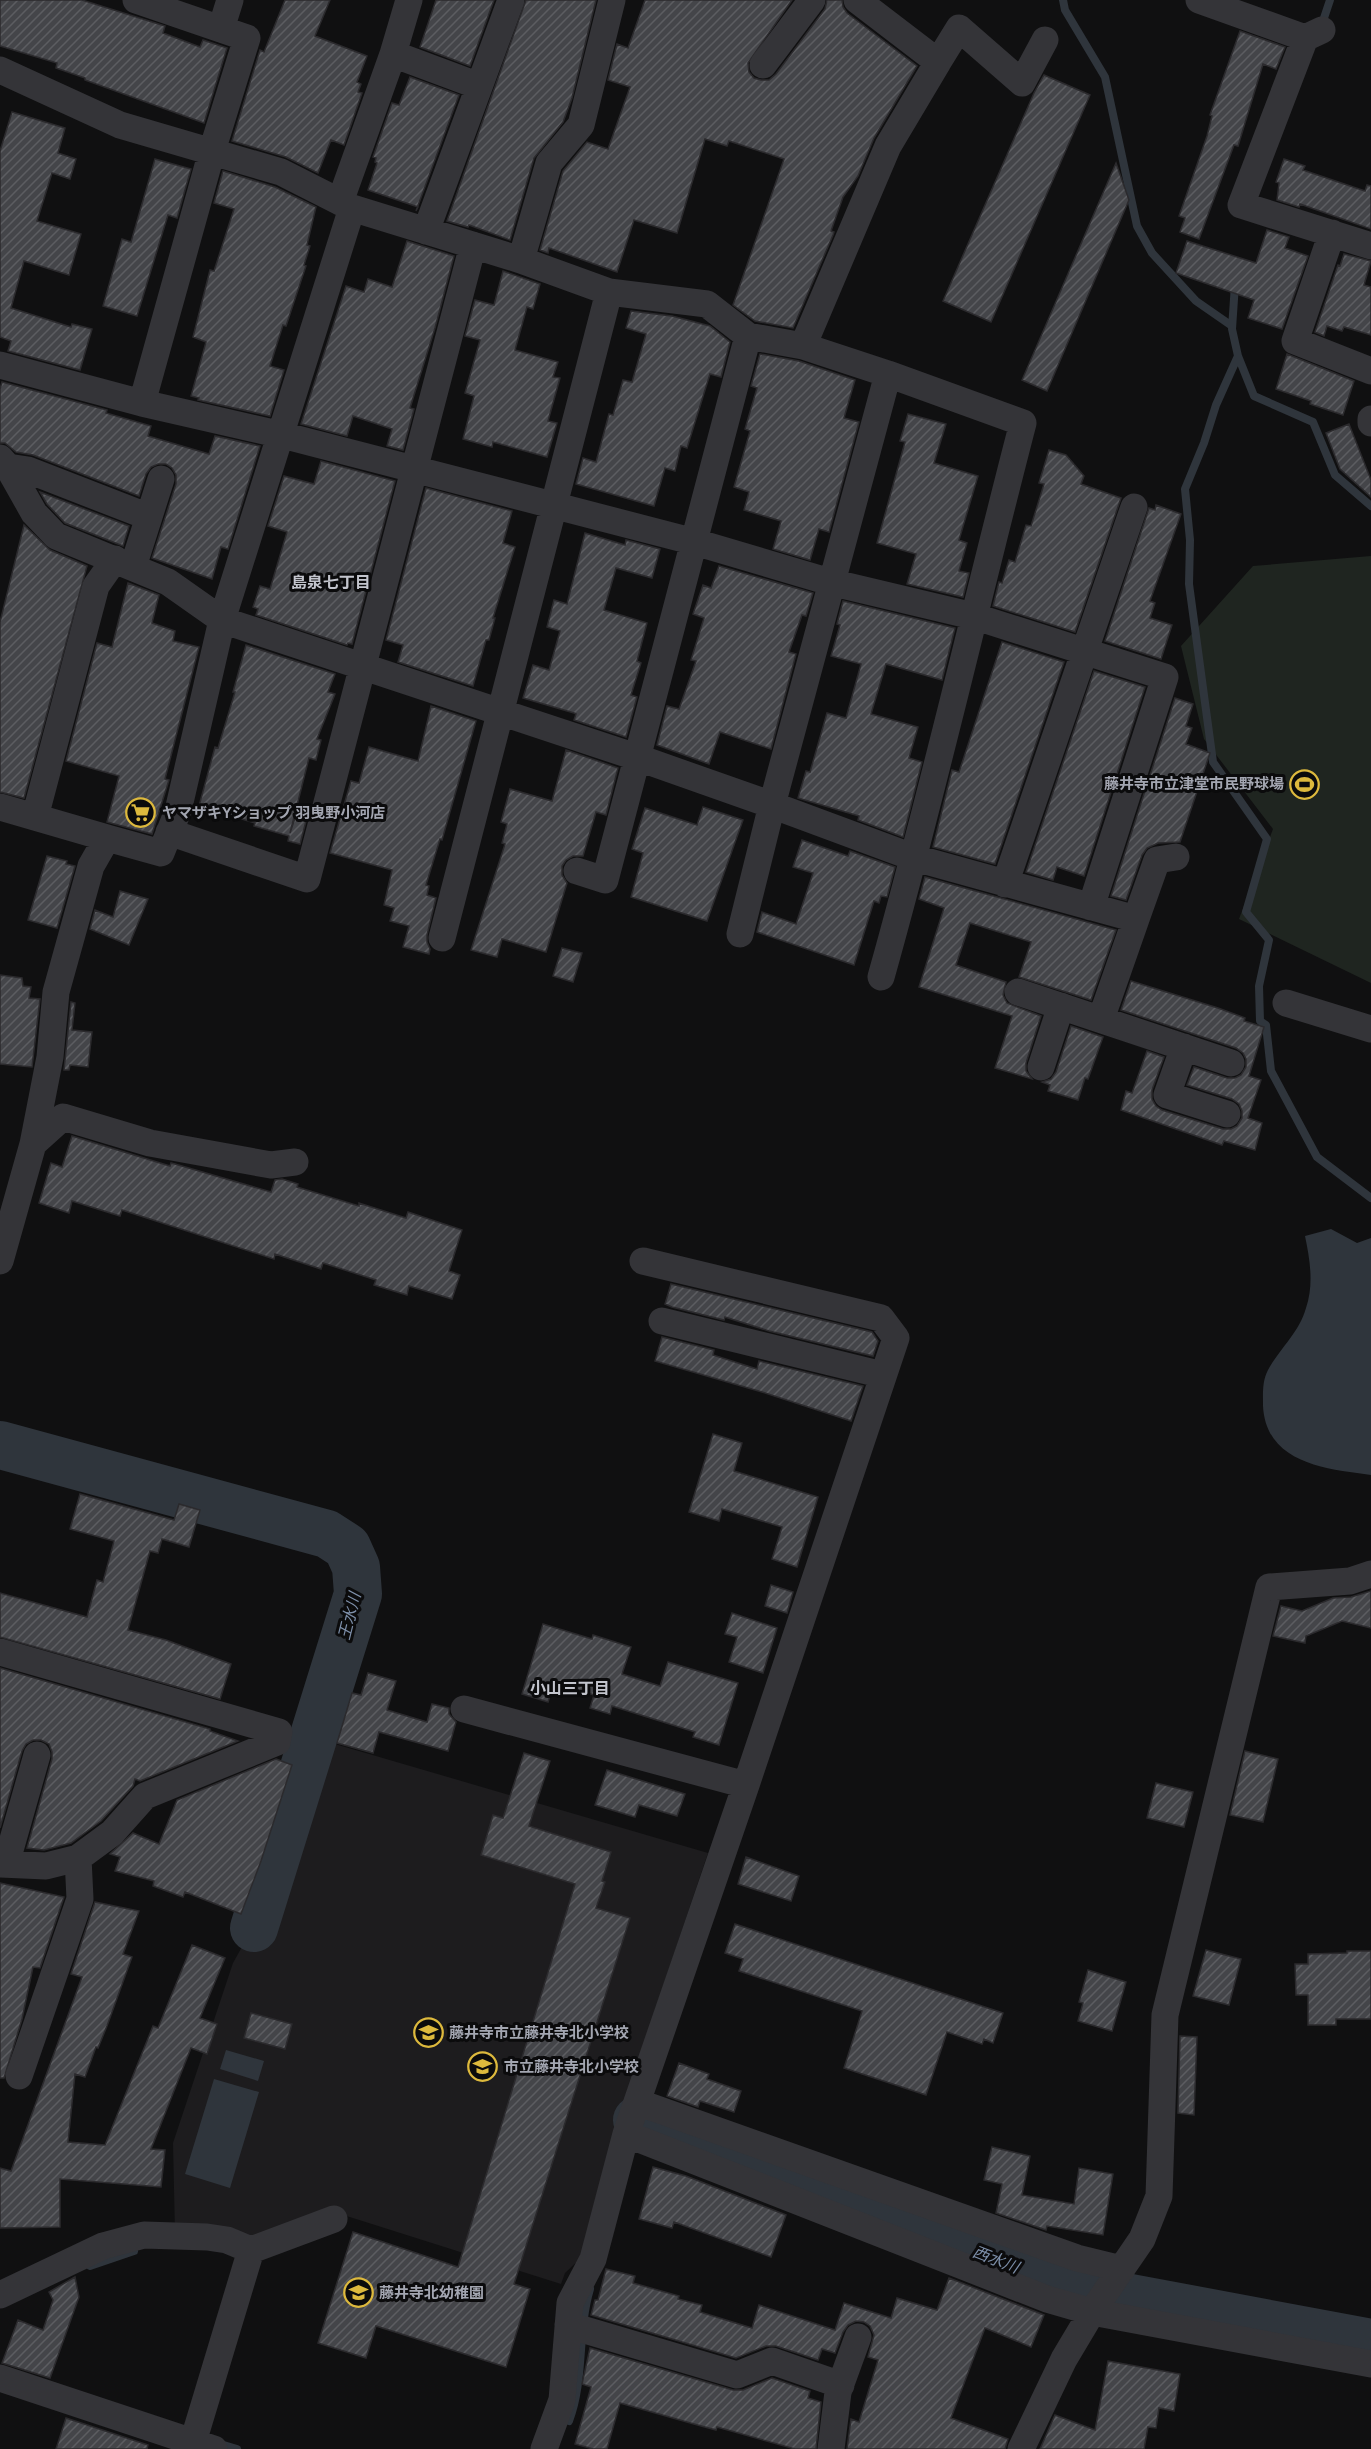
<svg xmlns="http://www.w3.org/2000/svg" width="1371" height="2449" viewBox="0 0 1371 2449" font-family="Figtree,'Noto Sans JP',sans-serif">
<defs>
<pattern id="building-hatch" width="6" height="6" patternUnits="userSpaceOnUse" patternTransform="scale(1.5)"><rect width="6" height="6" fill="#444549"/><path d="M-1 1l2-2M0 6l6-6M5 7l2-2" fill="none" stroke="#5c5d61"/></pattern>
</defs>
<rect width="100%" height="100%" fill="#101011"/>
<!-- built -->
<path fill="#1d1c1e" d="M328,1742L708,1853L624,2102L582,2257L565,2273L561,2284L334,2212L249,2239L175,2234L173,2143L233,1963L243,1945L266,1936Z"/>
<!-- pitch -->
<path fill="#1f2520" d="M1371,556V983L1239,919L1273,829L1204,739L1181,646L1253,566Z"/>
<!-- water -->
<path fill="#2f353c" d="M1331,1229L1357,1243L1371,1238V1475C1327,1469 1266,1464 1263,1406C1263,1394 1262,1381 1268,1370C1280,1348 1299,1333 1306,1308C1314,1284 1310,1260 1305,1236Z
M226,2050L264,2061L258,2081L220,2069Z
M214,2079L259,2092L230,2188L185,2174Z"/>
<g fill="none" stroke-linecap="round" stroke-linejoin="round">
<!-- stream -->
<path stroke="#2f353c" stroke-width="8" d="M1063,0L1065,10L1105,77L1137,226L1152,253L1196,301L1232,326
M1322,24L1330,0
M1235,284L1232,329L1238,356L1216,405L1204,443L1185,489L1190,540L1189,584L1213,762L1267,839L1246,912L1269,940L1259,986L1260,1021L1266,1025L1271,1071L1317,1157L1371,1198
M1238,356L1254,396L1313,422L1335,475L1371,506
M90,2266L134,2251
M569,2421C585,2379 577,2332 590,2289
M217,2443L237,2449"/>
<!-- river -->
<path stroke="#2f353c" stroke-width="48" d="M0,1445L327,1534L347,1547L356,1567L358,1594L254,1928
M637,2120L1043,2278L1099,2292L1371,2343"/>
</g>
<!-- building -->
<path fill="url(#building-hatch)" stroke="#2b2a2d" stroke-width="1.5" d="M0,0H82L165,26L163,33L200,47L203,40L227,48L204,123L85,80V78L56,68L57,63L0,46Z
M285,0H330L315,36L367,56L357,82L361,84L358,92L362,93L344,145L331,140L318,173L286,157L232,141L260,50L264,52Z
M436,0H494L470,66L420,47Z
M526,0H596L572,98L563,122L534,158L510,240L469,225L468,227L447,221Z
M645,0H792L748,63L749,72L754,78L761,80H769L776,74L825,9L827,0H842L843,7L847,13L917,66L874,138L858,176L843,197L831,231L834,232L833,235L793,328L755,321L733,305L784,159L729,141L727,146L705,139L677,233L634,220L617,272L549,248L548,253L540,250L563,171L587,142L608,149L630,87L608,80L617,44L628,48Z
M1240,31L1285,47L1276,69L1263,64L1238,146L1234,145L1199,239L1180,232L1185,218L1179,216L1207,136L1212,116L1210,115Z
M1044,75L1090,95L991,322L943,301L1034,93Z
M410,77L459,95L416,211L418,207L368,190L377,163L375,162L376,158L373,157L392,103L399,105Z
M12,112L65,128L58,153L76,159L70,179L52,173L37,221L81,234L69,275L24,261L11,308L71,327L72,324L92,329L80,370L8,351L11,341L0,337V151Z
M155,159L191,169L177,218L168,215L137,316L103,306L122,239L131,242Z
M1284,159L1305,166L1303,170L1365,191L1367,185L1371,186V229L1300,204L1299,207L1277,200L1279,183L1276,182Z
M1116,163L1129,200L1047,391L1022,380Z
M223,171L275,187L316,207L307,245L310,246L304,265L306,266L286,326L283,325L270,366L284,370L270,416L198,400L199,398L191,396L206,342L193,337L210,270L214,271L234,209L214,203Z
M1267,230L1289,237L1285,248L1308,256L1282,329L1248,318L1254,300L1176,273L1187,241L1256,263Z
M407,241L454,256L435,328L410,408L414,409L403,450L387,446L392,429L353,416L347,436L301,424L346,286L364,292L368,279L392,287Z
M1344,254L1371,261L1364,285L1371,287V335L1344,327L1342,331L1327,326L1324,336L1315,332L1338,265L1340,266Z
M503,271L540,284L533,309L527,307L515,350L558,362L553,377L560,378L548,421L557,423L547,457L493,442L492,447L463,439L474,396L465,393L480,340L465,336L475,300L494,305Z
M631,311L672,316L710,326L730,342L721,377L710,374L687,448L681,446L675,471L665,468L654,506L576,484L583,458L596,462L609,414L613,415L623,380L632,382L646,334L626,328Z
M760,354L799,361L855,380L844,418L859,422L829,532L819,529L810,560L773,549L781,521L744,510L749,492L734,487L750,431L745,429L757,388L751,386Z
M1287,354L1354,381L1343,415L1310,404L1311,401L1276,389Z
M2,382L107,410L106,413L151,426L148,436L209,454L215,436L260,446L228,549L221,547L212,579L152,558L176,484V475L172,468L166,464H158L151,467L146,474L139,496L33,455L16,452L5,443H0V389Z
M908,414L946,424L934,463L978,476L959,540L967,543L959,571L969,573L963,597L907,584L916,554L877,543L905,442L900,441Z
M1349,424L1371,480V497L1340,469L1326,433Z
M1049,450L1066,455L1084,476L1081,484L1121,498L1075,632L993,606L999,582L1002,583L1009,560L1015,562L1026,525L1031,526L1044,484L1039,483Z
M321,461L395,481L352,644L348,643L347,645L256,615L258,609L253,607L260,586L270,589L287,532L268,526L284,476L314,484Z
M426,488L512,511L503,543L515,547L493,618H495L489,640H486L473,686L398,662L403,645L386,640Z
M40,492L129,526L123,546L65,523L47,504Z
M1156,505L1181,514L1150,601L1155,603L1150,618L1172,625L1161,659L1105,641L1149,508L1155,510Z
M24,525L50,550L87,566L24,798L0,792V622Z
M585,533L625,545L626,540L660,549L652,578L616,568L604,610L647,623L637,661L641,663L631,695L637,697L626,737L574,720L576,714L574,713L523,698L533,665L549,670L560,631L547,627L554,600L567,604Z
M719,566L813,593L806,616L802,615L789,652L796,654L771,749L720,732L709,764L657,745L667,706L679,709L696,661L691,660L704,618L693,614L703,585L711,588Z
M128,583L159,595L152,623L175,631L173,641L199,647L165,779L169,780L152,834L107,822L119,776L66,761L97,643L112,647Z
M843,601L955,628L942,680L886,664L871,714L918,727L909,758L922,762L903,837L858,820L859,816L798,798L806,771L810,772L827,713L846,718L861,664L831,656L840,625L837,624Z
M1002,642L1064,662L995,864L933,847L952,770L959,772Z
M246,645L335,674L328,692L335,694L317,739L321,740L316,760L309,758L290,833L295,818L306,821L300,844L288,841L289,836L254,826L255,823L199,806L215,747L218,748L235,692H233Z
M1094,671L1145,687L1084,876L1057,867L1053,880L1026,872Z
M1175,698L1193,704L1186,726L1192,728L1186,744L1210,753L1180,842L1158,843L1147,848L1142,855L1126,900L1111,896Z
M431,706L476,721L442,840L440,839L426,885L429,886L427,895L436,898L427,935V942L430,949L429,954L403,947L409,926L390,921L394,908L384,905L392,870L330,853L351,781L359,783L369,747L418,761Z
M566,750L618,768L606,815L596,812L583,856H573L566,860L562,866V875L567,883L546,952L502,939L497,957L471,950L505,844L502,843L507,824L501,822L510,789L552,801Z
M703,807L743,820L707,921L631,897L643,853L632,849L645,808L697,825Z
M802,840L848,856L850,851L895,867L887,897L881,896L879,903L874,901L854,965L757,932L762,912L796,924L813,873L793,867Z
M47,856L67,861L66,864L75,866L57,928L28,920Z
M925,877L1116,930L1091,1000L1019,977L1031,942L970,923L956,965L1006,982L1003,995L1007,1003L1041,1016L1026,1063V1071L1032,1079L995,1068L1012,1016L919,987L944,908L919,899Z
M120,891L148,899L129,945L90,929L95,910L113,917Z
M562,948L582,953L573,982L553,976Z
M0,975L22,978L23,986L31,987L29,998L40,999L32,1067L0,1064Z
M1131,981L1218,1008L1245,1018L1244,1021L1264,1027L1249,1076L1261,1080L1248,1118L1262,1123L1255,1150L1224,1141L1222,1145L1121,1110L1126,1091L1132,1093L1147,1051L1164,1057L1152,1090V1099L1156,1106L1162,1110L1223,1129H1231L1237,1126L1242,1118V1111L1239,1104L1232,1099L1187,1085L1194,1067L1227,1078H1235L1241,1075L1246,1067V1059L1243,1053L1236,1048L1121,1010Z
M71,1002L75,1003L72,1030L92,1032L88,1067L70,1065L69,1070H64Z
M1071,1026L1103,1037L1088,1079L1085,1078L1078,1100L1048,1091L1050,1085L1042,1082L1051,1079L1056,1072Z
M72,1136L170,1166L171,1163L175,1164L271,1192L275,1180L282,1179L298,1184L297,1187L359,1206V1203L406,1218L408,1212L462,1230L449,1271L460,1275L452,1299L409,1286L407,1295L374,1285L376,1280L323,1263L321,1269L275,1254L274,1259L122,1210L120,1216L72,1201L69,1213L39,1203L51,1163L62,1167Z
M671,1284L872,1332L878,1341L873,1356L769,1331L725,1317L724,1320L672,1307L665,1304Z
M662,1337L714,1350L713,1355L757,1369L759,1361L863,1386L851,1421L762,1392L655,1361Z
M713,1434L742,1443L734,1471L818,1497L797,1567L772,1559L782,1527L722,1509L719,1521L689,1512Z
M80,1494L174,1520L179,1504L200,1510L189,1547L162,1539L158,1553L150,1551L128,1630L166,1640L231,1664L220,1699L0,1637V1593L87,1617L97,1580L103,1582L114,1541L70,1529Z
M771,1585L793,1592L787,1613L765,1606Z
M1371,1591V1628L1342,1621L1306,1636L1305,1643L1273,1636L1281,1606L1302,1611L1333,1598L1351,1597Z
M732,1613L777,1628L763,1673L729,1662L737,1637L725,1634Z
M543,1624L592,1639L593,1635L631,1647L622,1674L660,1686L668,1662L738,1683L719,1745L693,1737L695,1732L612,1706L610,1714L590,1708L594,1695L554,1682L548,1702L522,1694Z
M0,1668L210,1729V1731L238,1741L140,1781L135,1779L133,1786L101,1821L71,1843L44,1850L27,1848L52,1759V1752L49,1744L41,1740H33L26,1744L22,1751L0,1828Z
M368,1673L396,1681L387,1710L427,1722L432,1704L449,1708V1714L456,1722L448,1751L379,1732L373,1753L337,1743L352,1693L361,1695Z
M1245,1751L1278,1759L1263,1822L1230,1815Z
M524,1753L550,1761L529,1826L611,1852L602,1881L605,1882L596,1908L630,1918L514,2284L530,2289L506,2367L376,2326L366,2358L318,2343L353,2232L458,2267L575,1884L481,1855L493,1815L503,1818Z
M276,1759L292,1765L261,1861L241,1914L185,1892L183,1897L153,1886L154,1881L115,1871L120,1857L110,1854L133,1833L159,1844L177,1800Z
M607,1770L685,1794L677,1816L639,1805L635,1817L595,1805Z
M1156,1783L1193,1792L1184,1827L1147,1818Z
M746,1857L799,1876L791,1901L738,1884Z
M0,1883L64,1897L40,1968L33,1967L22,2019L4,2078H0Z
M95,1902L139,1911L123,1954L132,1957L107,2026L98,2048L96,2047L85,2077L75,2074L68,2142L105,2145L153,2026L158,2028L192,1945L225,1958L200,2018L217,2024L207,2054L191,2048L151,2149L165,2150L161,2187L60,2179V2227L0,2228V2168L11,2171L82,1977L71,1974Z
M735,1924L1003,2013L993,2043L984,2039L982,2044L947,2032L926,2095L844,2068L862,2011L739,1971L743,1959L725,1953Z
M1206,1950L1241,1959L1229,2005L1193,1996Z
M1347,1951H1371V2019H1336V2025H1308V1995H1296L1295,1964H1308V1954L1347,1953Z
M1088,1970L1126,1982L1112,2031L1078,2021L1083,2003L1079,2002Z
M251,2013L292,2024L285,2049L244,2038Z
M1180,2036L1197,2037L1194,2115L1178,2113Z
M679,2063L709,2074L707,2079L741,2091L734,2112L700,2101L698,2107L667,2096Z
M992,2147L1030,2156L1022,2195L1074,2204L1079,2168L1113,2174L1103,2235L1047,2226L1046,2230L996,2213L1002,2184L984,2180Z
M653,2167L686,2176L786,2215L771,2257L674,2222L672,2228L639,2219Z
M606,2269L635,2276L633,2283L679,2296L678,2299L702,2305L700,2312L752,2328L759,2305L835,2330L844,2303L891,2318L897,2298L937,2310L949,2278L1044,2315L1031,2347L985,2328L951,2418L1008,2439L1005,2449H847L851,2419L859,2422L878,2360L868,2357L874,2335L870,2326L864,2322L856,2321L848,2325L843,2332L835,2353L822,2349L818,2360L776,2346H766L736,2358L591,2315L595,2300H598Z
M75,2277L79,2297L50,2378L2,2363L18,2320L43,2330L53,2300L49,2292Z
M590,2348L733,2390H743L772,2378L810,2391L808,2398L821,2402L816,2449H795L717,2427L716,2430L694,2424L620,2403L607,2449H593L575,2444L591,2387L582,2384Z
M1108,2361L1180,2374L1174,2411L1159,2408L1156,2428L1148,2427L1144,2449H1040L1055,2415L1095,2430Z
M66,2418L148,2445L147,2449H56Z"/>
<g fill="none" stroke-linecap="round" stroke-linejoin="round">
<!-- street -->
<path stroke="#343438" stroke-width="27" d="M136,0L247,38L212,151L142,403
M1199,0L1305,38
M221,29L230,0
M1322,30L1305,38L1241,205L1371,246
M393,54L479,86
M938,62L959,28L1022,83L1045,40
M763,65L812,0
M0,70L120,125L281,172L352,208L521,260L609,292L707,304L748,336L803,346L888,374L772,805L636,757L222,620L168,582L56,536L34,513L8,467L0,458
M340,202L393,54L409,0
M426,231L511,0
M1332,233L1295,341L1371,371
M521,260L549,163L581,125L612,0
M803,346L888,146L938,62L857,0
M0,365L142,403L282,435L695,542L830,582L973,616L1165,677L1091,907
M1371,419V423
M8,467L28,470L149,517
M133,567L161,479
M0,807L107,838
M35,817L96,586L115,559
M169,832L307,879L473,245
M577,871L605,880L748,336
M1005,884L1134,507
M740,934L772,805L915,858L1136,919L1157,860L1176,857
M442,938L609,292
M881,977C933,793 975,607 1023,423L888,374
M1018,992L1231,1063
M1286,1003L1371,1029
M1101,1019L1136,919
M1184,1047L1167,1095L1227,1114
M1041,1067L1061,1006
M33,1144L63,1117L150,1143L271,1165L295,1162
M0,1261L33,1144L50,1057L56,992L91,866L107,838L161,853L178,811L222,620L352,208
M662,1321L883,1375
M0,1652L279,1732L277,1742L145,1796L112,1833L78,1858L46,1866L0,1864
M464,1709L746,1785
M6,1864L37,1755
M19,2076L80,1899L78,1858
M637,2102L1077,2258L1122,2269
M626,2134L1047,2299L1092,2312L1371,2364
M0,2295L103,2246L144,2235L207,2237L227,2240L251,2250L334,2219
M568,2325L737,2375L772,2361L841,2385
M0,2378L214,2449
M193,2442L251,2250
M544,2449L562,2400L570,2303L593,2259L626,2134L746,1785L896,1338L881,1318L643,1261
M831,2449L838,2392L858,2337
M1021,2449L1064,2359L1092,2312L1142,2239L1159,2196L1165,2015L1269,1587L1350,1581L1371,1574"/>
</g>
<!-- icons -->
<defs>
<symbol id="stadium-ring" viewBox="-11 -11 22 22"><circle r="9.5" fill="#0b0b0c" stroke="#ddb93d" stroke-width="1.5"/><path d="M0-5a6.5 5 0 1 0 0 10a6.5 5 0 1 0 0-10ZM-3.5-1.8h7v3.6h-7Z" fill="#ddb93d"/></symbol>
<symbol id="supermarket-ring" viewBox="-11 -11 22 22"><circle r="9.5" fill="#0b0b0c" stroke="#ddb93d" stroke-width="1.5"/><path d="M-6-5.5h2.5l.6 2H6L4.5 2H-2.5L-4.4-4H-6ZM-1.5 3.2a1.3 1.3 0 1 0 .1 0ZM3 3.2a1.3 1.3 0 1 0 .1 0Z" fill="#ddb93d"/></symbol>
<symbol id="school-ring" viewBox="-11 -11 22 22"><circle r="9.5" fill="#0b0b0c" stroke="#ddb93d" stroke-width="1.5"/><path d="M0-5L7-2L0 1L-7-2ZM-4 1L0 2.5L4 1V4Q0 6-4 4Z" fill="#ddb93d"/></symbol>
</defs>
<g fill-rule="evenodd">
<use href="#stadium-ring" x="1288" y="768" width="33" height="33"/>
<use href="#supermarket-ring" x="124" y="796" width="33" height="33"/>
<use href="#school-ring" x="412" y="2016" width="33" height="33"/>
<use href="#school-ring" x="466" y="2050" width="33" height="33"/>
<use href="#school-ring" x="342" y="2276" width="33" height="33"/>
</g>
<g text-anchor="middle" stroke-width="6" stroke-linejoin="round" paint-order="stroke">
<!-- poi labels -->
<g font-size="15" font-weight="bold" fill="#a3a6b1" stroke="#0b0b0c" text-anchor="start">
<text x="1284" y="789" text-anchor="end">藤井寺市立津堂市民野球場</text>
<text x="162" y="818">ヤマザキYショップ 羽曳野小河店</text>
<text x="449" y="2038">藤井寺市立藤井寺北小学校</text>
<text x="504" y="2072">市立藤井寺北小学校</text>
<text x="379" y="2298">藤井寺北幼稚園</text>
</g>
<!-- neighbourhood labels -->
<g font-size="16" font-weight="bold" fill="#c3c5cd" stroke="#0b0b0c">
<text x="331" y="588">島泉七丁目</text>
<text x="570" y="1694">小山三丁目</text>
</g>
<!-- water labels -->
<g font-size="16" font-style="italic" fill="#7d8fa9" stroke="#0b0b0c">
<text transform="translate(349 1616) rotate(-76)" y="6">王水川</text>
<text transform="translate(996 2259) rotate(21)" y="6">西水川</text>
</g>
</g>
</svg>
